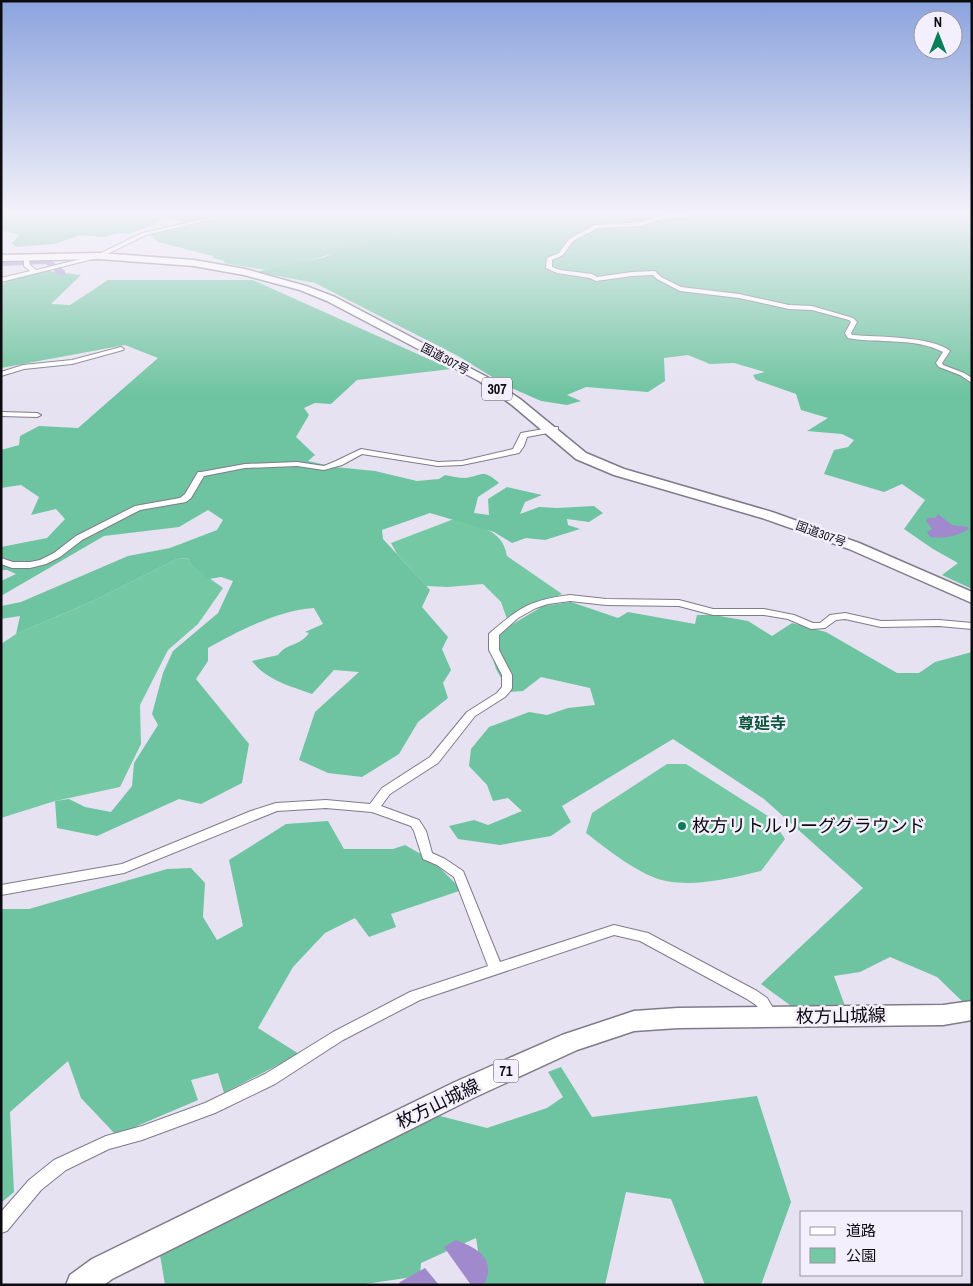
<svg xmlns="http://www.w3.org/2000/svg" width="973" height="1286" viewBox="0 0 973 1286" font-family="'Archivo Narrow','Noto Sans JP',sans-serif">
<rect width="100%" height="100%" fill="#e6e2f2"/>
<!-- green -->
<path fill="#75c8a4" d="M234,215H367L372,218L410,220L421,229L402,236L372,234L361,242L339,252L290,266L265,270L223,263L225,261L213,258V256L209,255L158,242L150,235L227,218Z
M454,519C478,528 502,527 507,556L562,594L507,619L501,602L483,584L448,587L426,586L397,554L391,543Z
M188,558L191,565L223,588L198,624L168,650L140,705L141,744L120,787L55,801L1,818V644L16,634L93,601L177,559Z
M667,764H686L771,818L785,839L761,871C731,878 697,887 666,881C640,876 607,849 586,833L592,813Z"/>
<!-- forest -->
<path fill="#6ec4a0" d="M1,215H226L185,222L163,218L154,225L128,234L117,233L104,237L80,235L55,244L16,247L12,243L19,235L1,230Z
M367,215H972V589L942,575L958,563L933,549L904,529L925,500L902,484L884,492L824,474L834,450L848,447L854,440L842,434L807,431L828,418L801,410L796,394L756,380L753,375L765,372L734,363L710,364L688,355L664,358L665,381L648,392L586,387L567,395L581,401L567,405L541,401L507,386L458,356L315,283L256,272L325,257L361,242L372,234L402,236L420,229L410,220L372,218Z
M49,271L81,275L51,304L70,305L108,280H253L451,369L357,380L331,404L315,403L304,408L309,415L296,437L315,455L308,461L335,467L375,471L417,481L439,479L445,475C451,476 459,478 465,478C483,476 482,468 499,483L478,497L474,513L489,515L488,499L507,487L542,495L525,502L520,514L539,507L557,508L594,506L603,513L589,522L567,519L568,525L580,529L545,540L526,538L512,543L494,532L430,513L382,530L383,539L430,590L422,607L448,637L442,649L451,670L443,683L448,698L418,722L399,754L362,777L328,773L299,760L315,712L359,672L334,670L312,694C290,686 266,680 252,661L278,655C288,642 299,647 309,633L305,632L323,624L314,608C279,610 238,631 208,648V661L196,679L249,744L242,783L201,804L179,799L97,836L57,828L55,801L69,799L85,807L111,812L132,786L134,763L158,725L152,714L163,673L173,651L218,613L233,581L221,577L209,579L191,565L188,558L177,559L93,601L16,634L20,616L1,619V606L21,602L128,556L170,548L217,530L223,520L208,510L179,527L104,536L1,596V581L16,574L7,570H1V547L47,538L65,519L56,509L31,515L39,497L21,485L1,488V450L19,445L20,436L39,426L78,428L158,358L125,345L1,368V285L9,280Z
M571,602L618,618L628,612L695,624L697,615H714L748,621L772,636L792,623L826,632L897,673H919L935,662L972,652V1001L964,1003L937,977L890,957L860,972L834,976L845,1006L794,1008L761,984L863,888L764,799L673,739L562,806L571,822L551,836L500,845L458,839L449,826L474,820L488,825L522,811L508,798L493,801L487,785L469,766L471,749L489,727L529,712L547,715L568,708L595,705L590,688L541,677L523,691L509,692L496,669L489,645L508,627L543,606Z
M328,821L344,849H393L405,845L433,861L462,890L391,914L396,927L369,937L355,918L325,933L293,967L258,1028L299,1054L224,1093L218,1073L191,1080L198,1100L116,1135L81,1098L68,1061L10,1112L14,1192L1,1203V909H29L167,869L191,868L205,883L203,917L217,940L243,926L229,860L286,824Z
M561,1067L592,1117L757,1096L791,1202L761,1285H705L671,1199L626,1192L605,1285H483L476,1238L421,1263L420,1276L358,1285H165L160,1255L308,1176L440,1116L487,1128L547,1108L563,1097L548,1072Z"/>
<!-- water -->
<path fill="#a089cc" d="M938,514L952,525L968,527L969,529C956,536 945,539 930,537L927,532L932,529L926,521L928,518H935Z
M456,1240C477,1248 497,1258 484,1285H471L444,1247Z
M425,1268L439,1285H398L400,1282Z"/>
<g fill="none" stroke-linecap="round" stroke-linejoin="round">
<!-- river -->
<path fill="#a089cc" fill-rule="evenodd" d="M48,258L65,271V275H59L46,264L1,266V260Z"/>
<defs>
<path id="minor" d="M222,215H231L146,235L101,257L1,282V278L30,271L24,266V256H28L30,265L36,270L97,255L142,233Z
M660,215H692L689,217L661,219L642,226L598,228L573,241L563,255L552,260V267L560,270L592,274L597,277L632,272L655,271L661,277L681,287L739,294L789,305L812,306L853,318L857,322L851,333L852,335C877,337 931,336 950,351L942,363L943,365L964,373L972,378V383L960,375L939,367L936,363L943,352C914,337 879,344 848,338L845,333L851,322L849,320L812,310L789,309L739,298L680,291L657,279L653,275L632,276L596,281L590,278L557,273L546,268L547,258L559,253L569,239L595,225L641,222Z
M121,347L124,349L123,350L72,364L24,369L1,376V372L23,365L72,360Z
M1,412L37,413L41,415L37,417L1,416Z
M555,427H558V431L527,437L524,446L519,453L462,465L438,466L362,454L342,465L324,470L297,466L245,468L204,476L191,498L186,502L140,510L82,540L60,557L46,564L30,568H12L1,564V558L13,562H30L40,560L54,553L76,536L135,506L180,498L185,494L198,472H201L245,464L297,462L324,466L336,461L361,449L438,462L462,461L513,449L521,433Z
M570,595L606,599L679,600L713,609H764L794,615L813,623H820L830,615L845,613L881,621L939,620L972,623V629L939,626L881,627L845,619L836,620L825,628L811,629L788,619L764,615H713L679,606L606,605L570,601L548,604L536,608L518,618L499,635V650L512,675V688L511,690L505,697L475,716L438,763L390,794L381,806L419,820L426,831L432,853L445,859L463,871L500,962L614,925L648,933L757,991L767,998L779,1018L777,1022C764,1027 764,1014 757,1006C755,1004 750,1001 747,999L640,941L614,935L420,1000L343,1040L275,1084L215,1113L142,1140L109,1149L66,1170L41,1190L7,1231L1,1233V1212L29,1180L54,1160L106,1136L142,1126L205,1103L265,1074L333,1032L410,992L488,966L454,877L437,865L423,859L414,831L411,826L372,812L326,808L277,811L124,873L1,895V885L122,864L251,811L276,803L326,800L370,804L382,788L430,757L467,712L497,693L502,687V675L489,650V634L491,632C520,607 531,600 570,595Z"/>
<path id="primary" d="M972,1001V1020L943,1025L678,1028L634,1031L577,1050L473,1098L112,1279L104,1285H66L70,1275L92,1259L455,1082L562,1035L634,1011L678,1008L943,1005Z"/>
<path id="trunk" d="M99,253L194,260L245,269L306,286L335,297L487,377L520,399L586,453L624,469L772,512L859,543L972,592V603L849,549L802,532L762,518L614,475L576,459L512,405L479,381L327,301L300,290L244,275L194,266L99,259L1,261V255Z"/>
</defs>
<!-- minor casing -->
<use href="#minor" stroke="#7f7b8a" stroke-width="2"/>
<!-- primary casing -->
<use href="#primary" stroke="#7f7b8a" stroke-width="3"/>
<!-- trunk casing -->
<use href="#trunk" stroke="#7f7b8a" stroke-width="3"/>
<!-- minor -->
<use href="#minor" fill="#fff" fill-rule="evenodd"/>
<!-- primary -->
<use href="#primary" fill="#fff" fill-rule="evenodd"/>
<!-- trunk -->
<use href="#trunk" fill="#fff" fill-rule="evenodd"/>
</g>
<!-- sky -->
<linearGradient id="sky" x2="0" y2="1"><stop stop-color="#8ba3dd"/><stop offset="0.54" stop-color="#f4f2f9"/><stop offset="1" stop-color="#f4f2f9" stop-opacity="0"/></linearGradient>
<rect width="973" height="395" fill="url(#sky)"/>
<!-- markers -->
<circle fill="#0a7d59" stroke="#f3effc" stroke-width="2" cx="682" cy="826" r="5"/>
<g text-anchor="middle" stroke-width="5" stroke-linejoin="round" paint-order="stroke">
<!-- far-street labels -->
<g font-size="12" fill="#0c0b10" stroke="#f3effc">
<text transform="translate(445 359) rotate(28)" y="4">国道307号</text>
<text transform="translate(821 534) rotate(20)" y="4">国道307号</text>
</g>
<!-- shield labels -->
<g fill="#f3effc" stroke="#514f57" stroke-width="1">
<rect x="482" y="377.5" width="30" height="23" rx="4"/>
<rect x="493.5" y="1059.5" width="25" height="23" rx="4"/>
</g>
<g font-size="14" font-weight="bold" fill="#0c0b10">
<text x="497" y="394">307</text>
<text x="506" y="1076">71</text>
</g>
<!-- neighbourhood labels -->
<g font-size="16" font-weight="bold" fill="#0d563d" stroke="#f3effc">
<text x="762" y="729">尊延寺</text>
</g>
<!-- near-poi labels -->
<g font-size="18" fill="#0c0b10" stroke="#f3effc" text-anchor="start">
<text x="692" y="832">枚方リトルリーググラウンド</text>
</g>
<!-- near-street labels -->
<g font-size="18" fill="#0c0b10" stroke="#f3effc">
<text transform="translate(841 1016) rotate(-1)" y="6">枚方山城線</text>
<text transform="translate(438 1104) rotate(-26)" y="6">枚方山城線</text>
</g>
</g>
<!-- border -->
<rect width="973" height="1286" fill="none" stroke="#0c0b10" stroke-width="5"/>
<!-- legend -->
<rect x="800" y="1211" width="162" height="65" fill="#f3effc" stroke="#97949e"/>
<rect x="810" y="1227" width="25" height="8" fill="#ffffff" stroke="#97949e"/>
<text x="846" y="1236" font-size="15" fill="#0c0b10">道路</text>
<rect x="810" y="1248" width="25" height="15" fill="#75c8a4" stroke="#97949e"/>
<text x="846" y="1261" font-size="15" fill="#0c0b10">公園</text>
<!-- north arrow -->
<g transform="translate(938 35)"><circle r="24" fill="#f3effc" stroke="#97949e"/>
<path d="M0-4L9 19L0 12L-9 19Z" fill="#0a7d59"/>
<text y="-8" font-size="14" font-weight="bold" text-anchor="middle" fill="#0c0b10">N</text>
</g>
</svg>
